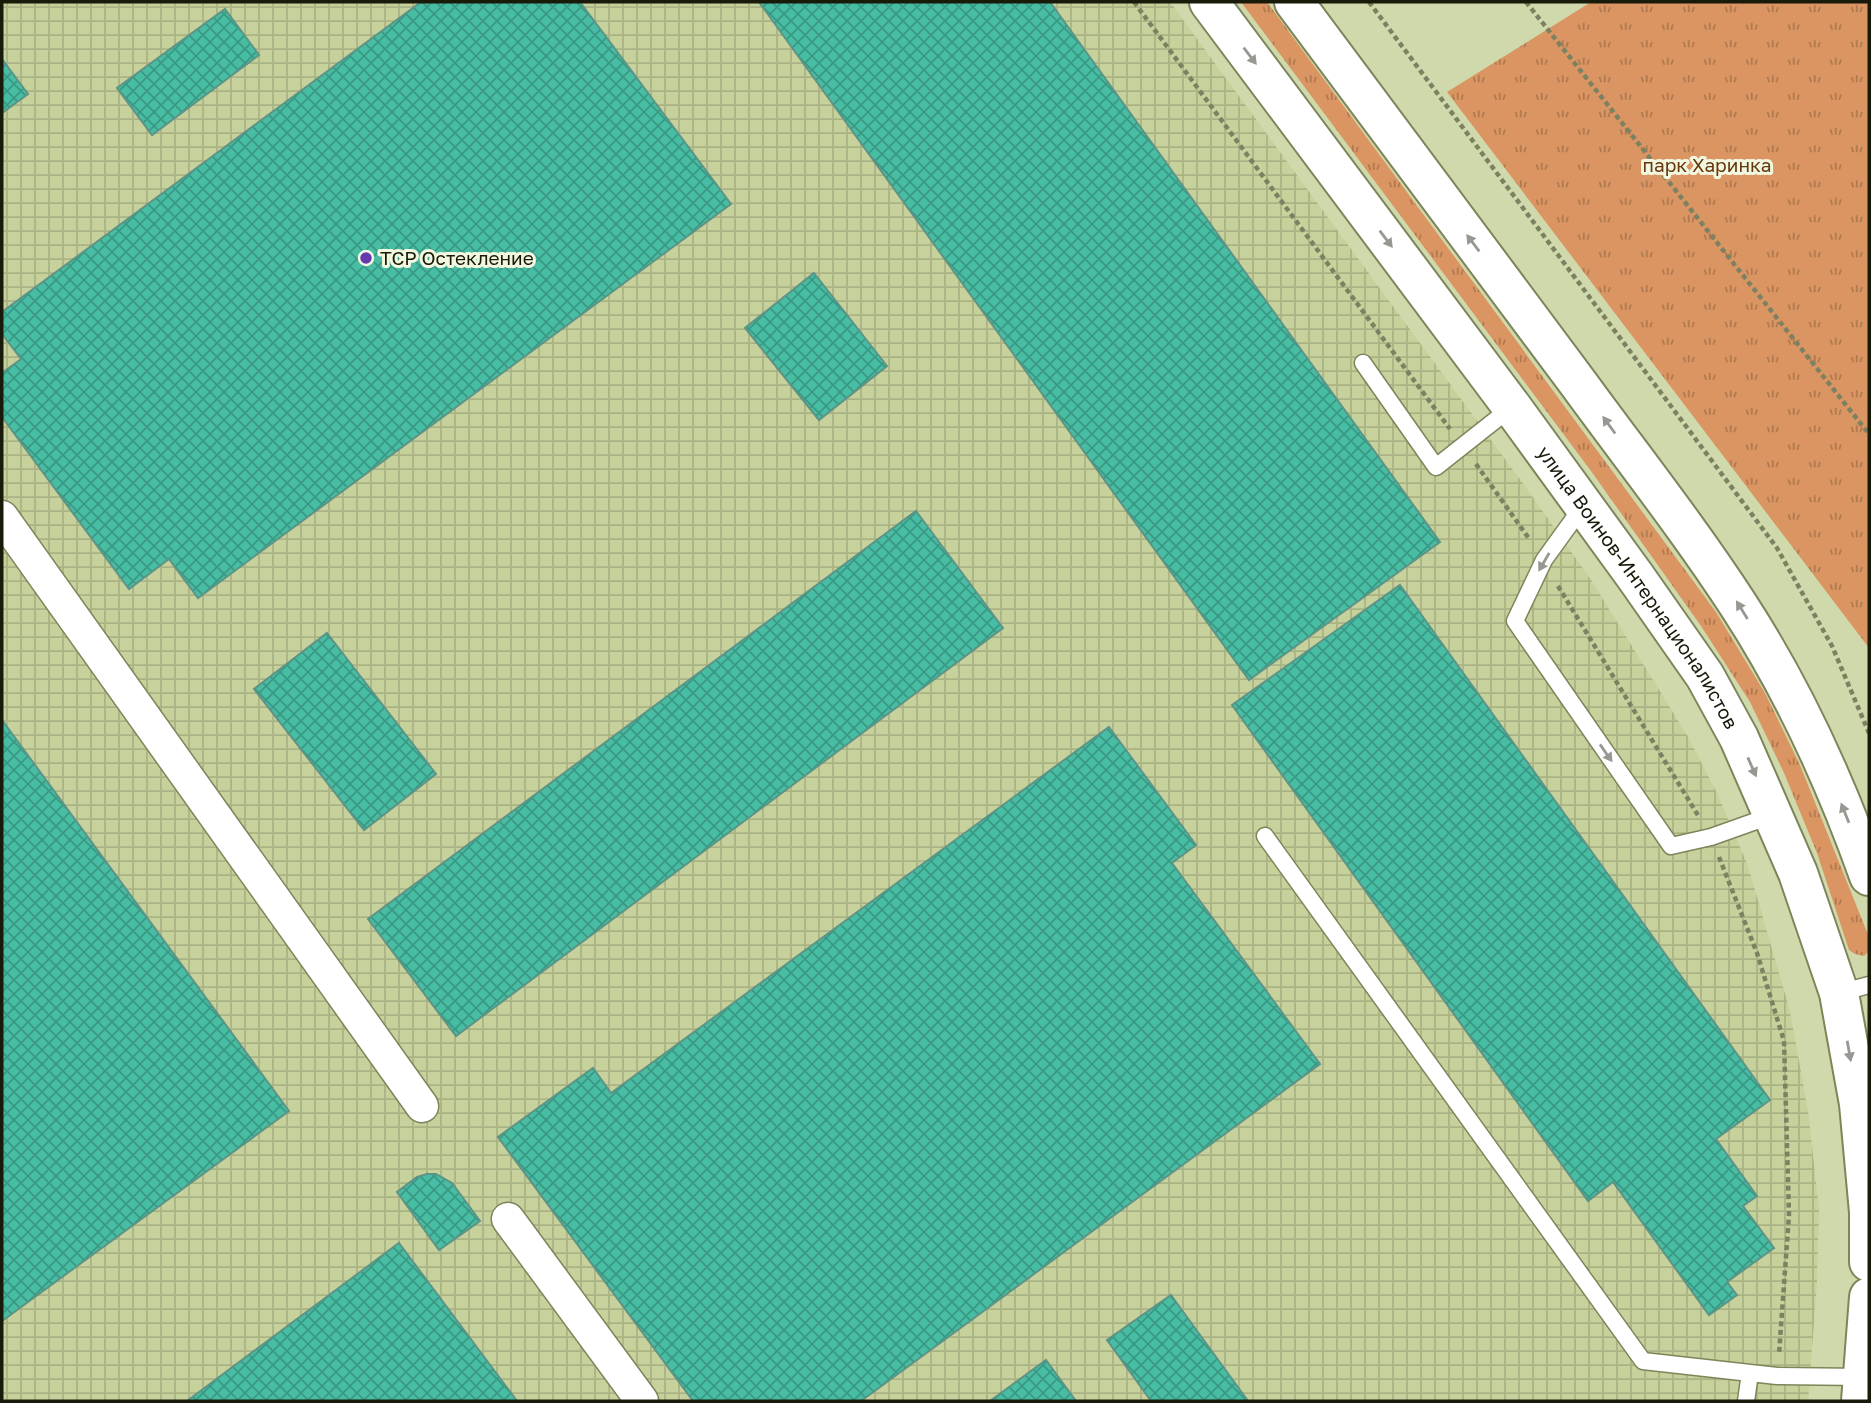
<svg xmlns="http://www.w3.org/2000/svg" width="1871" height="1403" viewBox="0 0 1871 1403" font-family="'Golos Text',sans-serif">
<defs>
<pattern id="industrial-grid" width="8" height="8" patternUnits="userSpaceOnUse" patternTransform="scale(1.75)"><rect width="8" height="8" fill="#c7d19b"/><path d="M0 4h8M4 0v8" fill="none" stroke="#aab384"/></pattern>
<pattern id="grass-tufts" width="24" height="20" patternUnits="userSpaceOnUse" patternTransform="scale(1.75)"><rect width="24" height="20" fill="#da9562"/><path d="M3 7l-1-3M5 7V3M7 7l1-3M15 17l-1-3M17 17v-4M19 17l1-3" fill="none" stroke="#b0794f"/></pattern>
<pattern id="building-cross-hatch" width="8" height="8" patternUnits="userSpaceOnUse" patternTransform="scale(1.75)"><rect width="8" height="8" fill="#47bda4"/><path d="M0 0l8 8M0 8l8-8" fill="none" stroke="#3a9984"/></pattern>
</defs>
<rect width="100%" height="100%" fill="#d0d9ab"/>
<!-- industrial -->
<path fill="url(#industrial-grid)" d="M2,2H1170L1527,489L1591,580L1687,735L1718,795L1748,866L1790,1011L1808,1111L1819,1208L1817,1283L1808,1401H2Z"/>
<!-- grass -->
<path fill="url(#grass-tufts)" d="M1241,2H1267L1716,612L1765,693L1800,765L1869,937V951L1864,956L1855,954L1849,950L1817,853L1784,773L1750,702L1701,626L1591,471Z
M1591,2H1869V648L1447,92Z"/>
<!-- building -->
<path fill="url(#building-cross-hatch)" stroke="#5d9486" stroke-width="2" d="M421,2H580L731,204L198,598L169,559L129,589L2,417V373L21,359L2,334V312Z
M759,2H1050L1440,542L1249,680Z
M225,9L259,55L152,135L117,88Z
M2,59L28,94L2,113Z
M814,273L887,366L819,420L745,328Z
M916,511L1003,628L456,1036L368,919Z
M1400,585L1770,1100L1716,1139L1757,1196L1743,1206L1774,1248L1727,1282L1737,1295L1709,1315L1613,1182L1588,1201L1232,705Z
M327,633L436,774L364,830L254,689Z
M2,720L289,1111L2,1321Z
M1109,727L1196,845L1172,863L1320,1064L861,1401H693L498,1137L593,1068L611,1093Z
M427,1174H436L452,1183L480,1221L439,1250L397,1192L417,1177Z
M399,1243L517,1401H187Z
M1171,1295L1248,1401H1151L1107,1340Z
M1046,1360L1076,1401H990Z"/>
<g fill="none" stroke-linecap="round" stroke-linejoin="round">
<defs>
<path id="service" d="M1363,363L1436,467L1512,407
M1583,506L1544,560L1515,621L1671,846L1711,837L1773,815
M1265,836L1643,1361L1777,1376L1864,1377
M1839,993L1869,985
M1746,1401L1750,1373"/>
<path id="minor" d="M2,517L422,1106
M508,1219L642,1401"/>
<g id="primary">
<path id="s1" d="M1209,2L1512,407L1635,576L1705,676L1739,738L1798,873L1839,993L1859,1104L1869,1212V1262"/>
<path d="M1294,2C1389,129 1484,256 1578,383C1632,457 1689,529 1739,606C1793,689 1836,783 1869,876"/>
<path d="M1861,1401L1869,1297"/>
</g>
</defs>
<!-- service casing -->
<use href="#service" stroke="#7d855a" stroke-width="19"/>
<!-- minor casing -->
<use href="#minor" stroke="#7d855a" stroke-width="35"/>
<!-- primary casing -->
<use href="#primary" stroke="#7d855a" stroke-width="42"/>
<!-- path -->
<path stroke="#7b8161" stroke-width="4.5" stroke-dasharray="5 3.5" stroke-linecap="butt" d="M1134,2L1450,429
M1369,2L1777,548L1832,646L1869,733
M1526,2L1869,434
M1476,464L1530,540
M1558,586L1699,817
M1719,857L1757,953L1784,1041L1789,1215L1779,1354"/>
<!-- service -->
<use href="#service" stroke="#fff" stroke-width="16"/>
<!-- minor -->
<use href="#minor" stroke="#fff" stroke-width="32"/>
<!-- primary -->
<use href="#primary" stroke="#fff" stroke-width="38"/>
</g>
<!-- one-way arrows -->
<defs><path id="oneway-solid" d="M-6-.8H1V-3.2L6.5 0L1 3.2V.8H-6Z" transform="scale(1.75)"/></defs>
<g fill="#979891">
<use href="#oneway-solid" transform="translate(1250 56) rotate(53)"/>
<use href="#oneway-solid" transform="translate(1386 239) rotate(53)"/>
<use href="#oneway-solid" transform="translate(1473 243) rotate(-127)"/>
<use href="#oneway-solid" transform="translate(1609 425) rotate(-126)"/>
<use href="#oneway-solid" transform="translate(1544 562) rotate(120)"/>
<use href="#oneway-solid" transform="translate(1742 610) rotate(-122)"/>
<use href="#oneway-solid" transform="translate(1606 753) rotate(55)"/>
<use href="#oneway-solid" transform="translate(1752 767) rotate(66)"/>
<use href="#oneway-solid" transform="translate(1845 813) rotate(-112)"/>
<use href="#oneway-solid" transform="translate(1849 1051) rotate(80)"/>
</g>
<!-- markers -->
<circle fill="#6739b1" stroke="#f2f7e0" stroke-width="2.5" cx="366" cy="258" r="7"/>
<g text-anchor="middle" stroke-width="6" stroke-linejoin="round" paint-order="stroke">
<!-- park labels -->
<g font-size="19" fill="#66360d" stroke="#f2f7e0">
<text x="1707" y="172">парк Харинка</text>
</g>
<!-- poi labels -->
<g font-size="19" fill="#181b0a" stroke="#f2f7e0" text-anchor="start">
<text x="380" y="265">ТСР Остекление</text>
</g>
<!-- street labels -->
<g font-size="19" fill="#181b0a" stroke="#f2f7e0">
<text dy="7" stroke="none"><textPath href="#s1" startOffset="726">улица Воинов-Интернационалистов</textPath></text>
</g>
</g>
<!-- border -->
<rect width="1871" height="1403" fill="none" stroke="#181b0a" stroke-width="7"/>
</svg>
